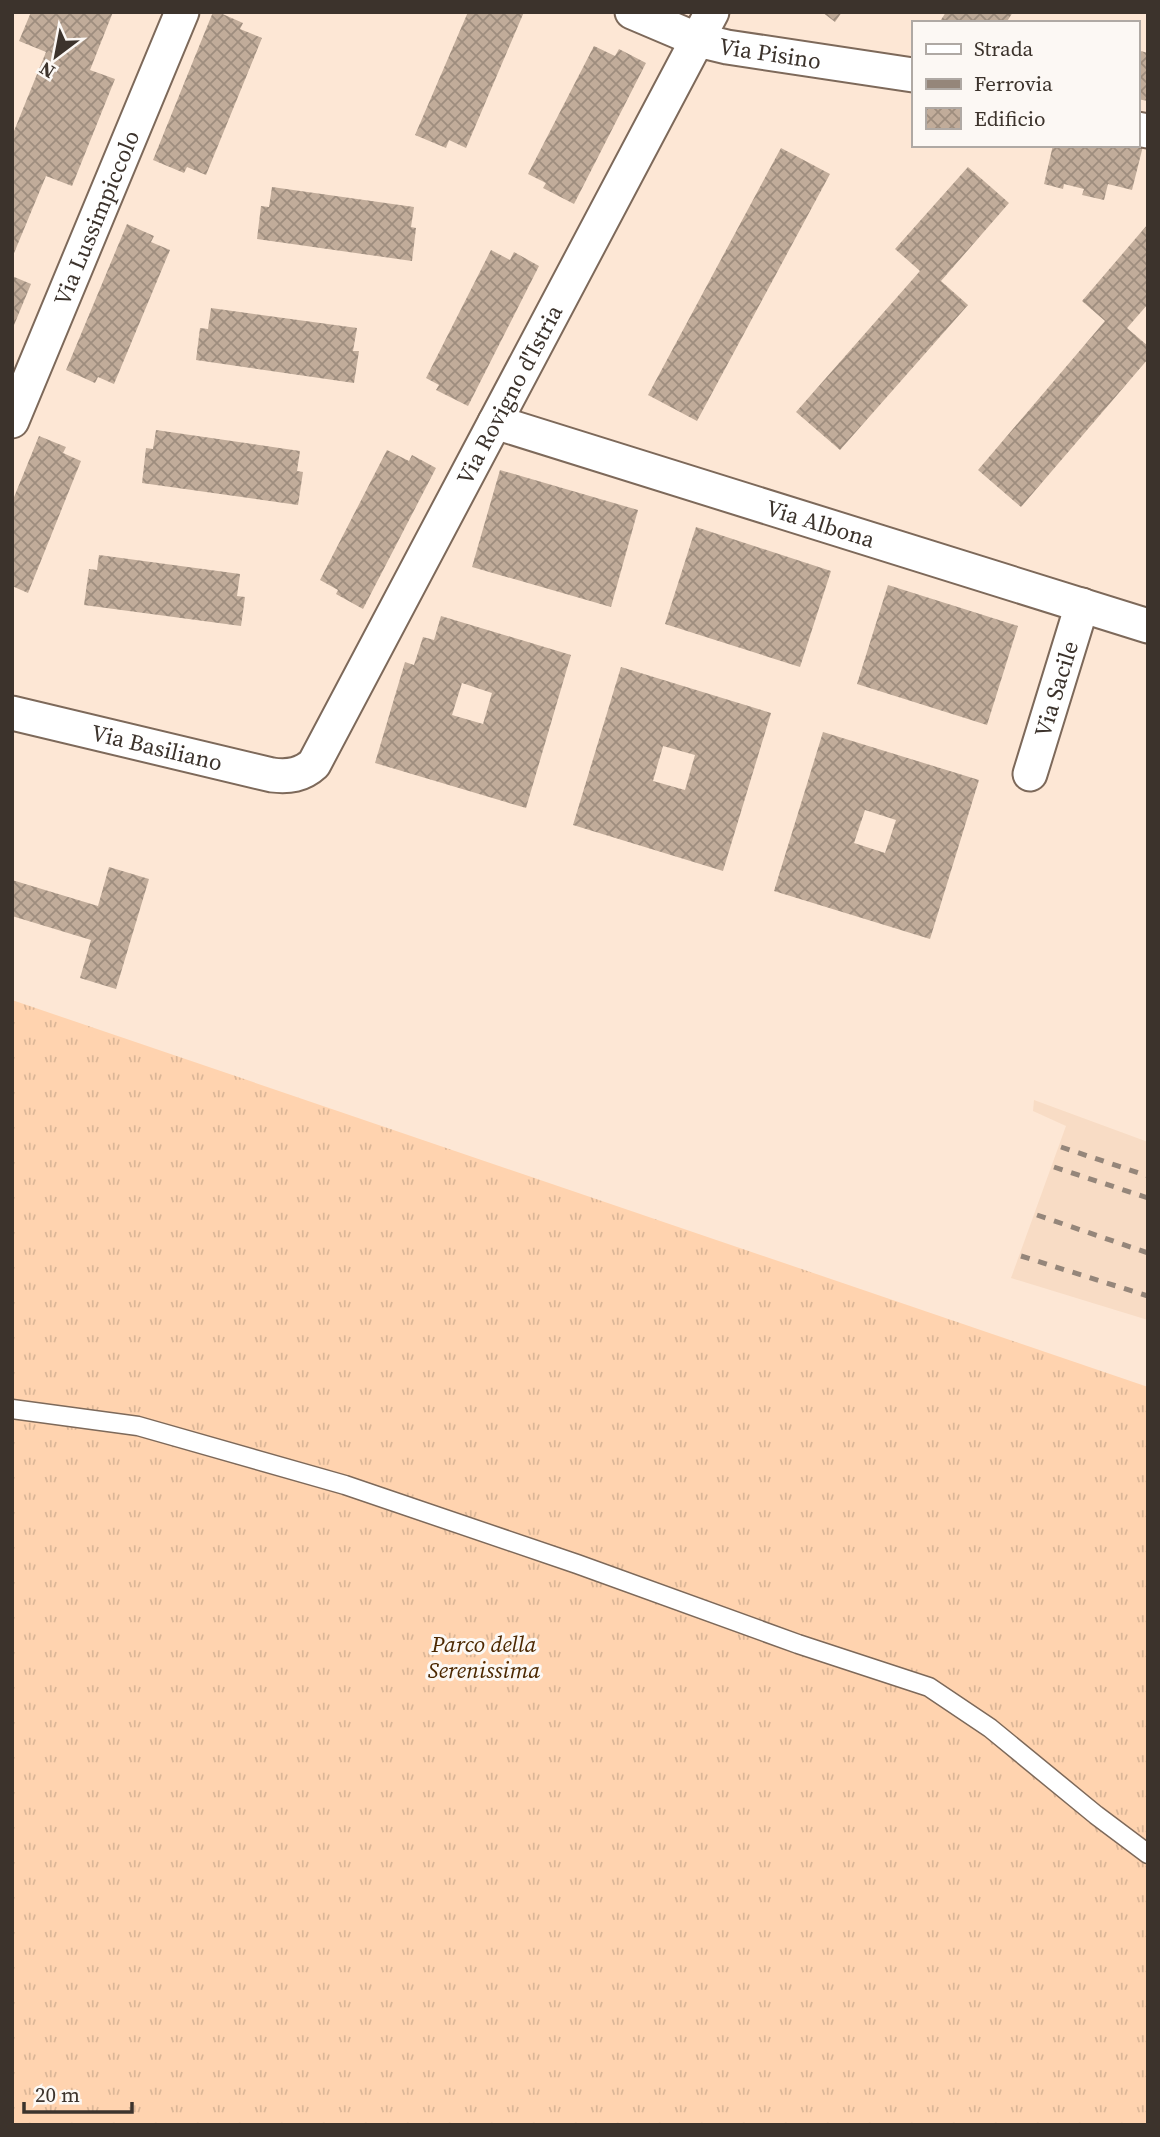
<svg xmlns="http://www.w3.org/2000/svg" width="1160" height="2137" viewBox="0 0 1160 2137" font-family="'Source Serif 4',serif">
<defs>
<pattern id="grass-tufts" width="24" height="20" patternUnits="userSpaceOnUse" patternTransform="scale(1.75)"><rect width="24" height="20" fill="#ffd3af"/><path d="M3 7l-1-3M5 7V3M7 7l1-3M15 17l-1-3M17 17v-4M19 17l1-3" fill="none" stroke="#dbb697"/></pattern>
<pattern id="building-cross-hatch" width="8" height="8" patternUnits="userSpaceOnUse" patternTransform="scale(1.75)"><rect width="8" height="8" fill="#c1ac9a"/><path d="M0 0l8 8M0 8l8-8" fill="none" stroke="#9e8d7e"/></pattern>
</defs>
<rect width="100%" height="100%" fill="#fde7d5"/>
<!-- built -->
<path fill="#f8dcc5" d="M1034,1100L1148,1142V1320L1011,1278L1066,1126L1033,1111Z"/>
<!-- grass -->
<path fill="url(#grass-tufts)" d="M12,1000L1148,1387V2125H12Z"/>
<!-- building -->
<path fill="url(#building-cross-hatch)" fill-rule="evenodd" d="M31,12H113L90,70L115,79L72,186L46,176L12,258V136L46,52L19,41Z
M213,12H218L243,23L240,29L262,38L206,175L187,167L184,173L153,160Z
M468,12H524L466,148L449,140L446,148L415,135Z
M822,12H842L835,22Z
M946,12H1013L1006,23H939Z
M594,46L615,56L619,49L646,63L574,204L543,188L546,183L528,174Z
M1137,50L1148,53V101L1137,99Z
M1053,145L1143,146L1132,190L1108,184L1104,200L1082,195L1084,189L1064,184L1063,189L1044,184Z
M781,148L830,174L697,421L648,395Z
M968,167L1009,203L941,281L968,305L840,450L796,412L920,271L895,249Z
M272,187L414,207L411,227L416,228L412,261L257,239L261,206L269,207Z
M127,224L154,236L151,242L170,250L114,384L98,377L95,383L66,370Z
M1148,224V304L1127,328L1148,346V359L1021,507L978,470L1105,321L1082,301Z
M491,250L510,260L514,252L539,266L468,406L436,390L439,385L426,378Z
M12,276L31,284L12,330Z
M211,308L357,328L353,351H359L354,383L196,360L200,328L208,329Z
M156,430L300,451L297,471L303,472L298,505L142,483L146,448L153,449Z
M39,436L66,447L63,453L81,461L28,593L12,586V502Z
M387,450L409,461L412,455L436,468L363,609L336,594L338,590L320,580Z
M500,470L638,510L611,607L472,567Z
M696,527L831,571L800,667L665,624Z
M99,555L240,574L237,596L245,597L241,626L84,605L89,569L97,570Z
M888,585L1018,626L987,725L857,684Z
M441,616L571,655L526,808L375,763L405,662L414,665L423,637L434,640ZM462,683L492,693L483,724L452,715Z
M621,667L771,713L723,871L573,825ZM663,746L695,755L685,790L653,781Z
M823,732L979,780L930,939L774,891ZM865,810L896,820L885,853L854,843Z
M109,867L149,879L116,989L80,978L91,940L12,916V880L98,906Z"/>
<g fill="none" stroke-linecap="round" stroke-linejoin="round">
<defs>
<path id="lane" d="M12,1409L138,1426L345,1485L577,1564L798,1644L929,1687L990,1728L1096,1815L1148,1854"/>
<g id="street">
<path id="s1" d="M632,12L698,40L727,47L913,75"/>
<path d="M1137,129L1148,131"/>
<path id="s2" d="M12,421L182,12"/>
<path id="s3" d="M495,422L1148,626"/>
<path id="s4" d="M12,713L272,775C289,777 302,775 314,764L712,12"/>
<path id="s5" d="M1030,774L1082,605"/>
</g>
</defs>
<!-- lane casing -->
<use href="#lane" stroke="#7d695a" stroke-width="21"/>
<!-- street casing -->
<use href="#street" stroke="#7d695a" stroke-width="37"/>
<!-- lane -->
<use href="#lane" stroke="#fff" stroke-width="18"/>
<!-- street -->
<use href="#street" stroke="#fff" stroke-width="33"/>
<!-- rail -->
<path stroke="#95867a" stroke-width="5" stroke-dasharray="9 9" stroke-linecap="butt" d="M1061,1147L1148,1176
M1054,1167L1148,1198
M1037,1215L1148,1253
M1021,1256L1148,1296"/>
</g>
<g text-anchor="middle" stroke-width="6" stroke-linejoin="round" paint-order="stroke">
<!-- street labels -->
<g font-size="23" fill="#3c332c" stroke="#fcf8f4">
<text dy="8" stroke="none"><textPath href="#s1" startOffset="145">Via Pisino</textPath></text>
<text dy="8" stroke="none"><textPath href="#s2" startOffset="220">Via Lussimpiccolo</textPath></text>
<text dy="8" stroke="none"><textPath href="#s4" startOffset="730">Via Rovigno d'Istria</textPath></text>
<text dy="8" stroke="none"><textPath href="#s3" startOffset="341">Via Albona</textPath></text>
<text dy="8" stroke="none"><textPath href="#s5" startOffset="89">Via Sacile</textPath></text>
<text dy="8" stroke="none"><textPath href="#s4" startOffset="149">Via Basiliano</textPath></text>
</g>
<!-- park labels -->
<g font-size="23" font-style="italic" fill="#4c2801" stroke="#fcf8f4">
<text x="484" y="1652">Parco della<tspan x="484" dy="26">Serenissima</tspan></text>
</g>
</g>
<!-- border -->
<rect width="1160" height="2137" fill="none" stroke="#3c332c" stroke-width="28"/>
<!-- legend -->
<rect x="912" y="21" width="228" height="126" fill="#fcf8f4" stroke="#afa9a4" stroke-width="2"/>
<rect x="926" y="44" width="35" height="10" fill="#ffffff" stroke="#afa9a4" stroke-width="2"/>
<text x="974" y="56" font-size="21" fill="#3c332c">Strada</text>
<rect x="926" y="79" width="35" height="10" fill="#95867a" stroke="#afa9a4" stroke-width="2"/>
<text x="974" y="91" font-size="21" fill="#3c332c">Ferrovia</text>
<rect x="926" y="108" width="35" height="21" fill="url(#building-cross-hatch)" stroke="#afa9a4" stroke-width="2"/>
<text x="974" y="126" font-size="21" fill="#3c332c">Edificio</text>
<!-- north arrow -->
<g transform="translate(56 56) rotate(212)" stroke="#fcf8f4" stroke-width="5" paint-order="stroke">
<path d="M0-5L12 26L0 18L-12 26Z" fill="#3c332c"/>
<text y="-10" font-size="19" font-weight="bold" text-anchor="middle" fill="#3c332c">N</text>
</g>
<!-- scale -->
<path d="M24 2102v10h108v-10" fill="none" stroke="#3c332c" stroke-width="3.5"/>
<text x="35" y="2102" font-size="21" fill="#3c332c" stroke="#fcf8f4" stroke-width="5" paint-order="stroke">20 m</text>
</svg>
